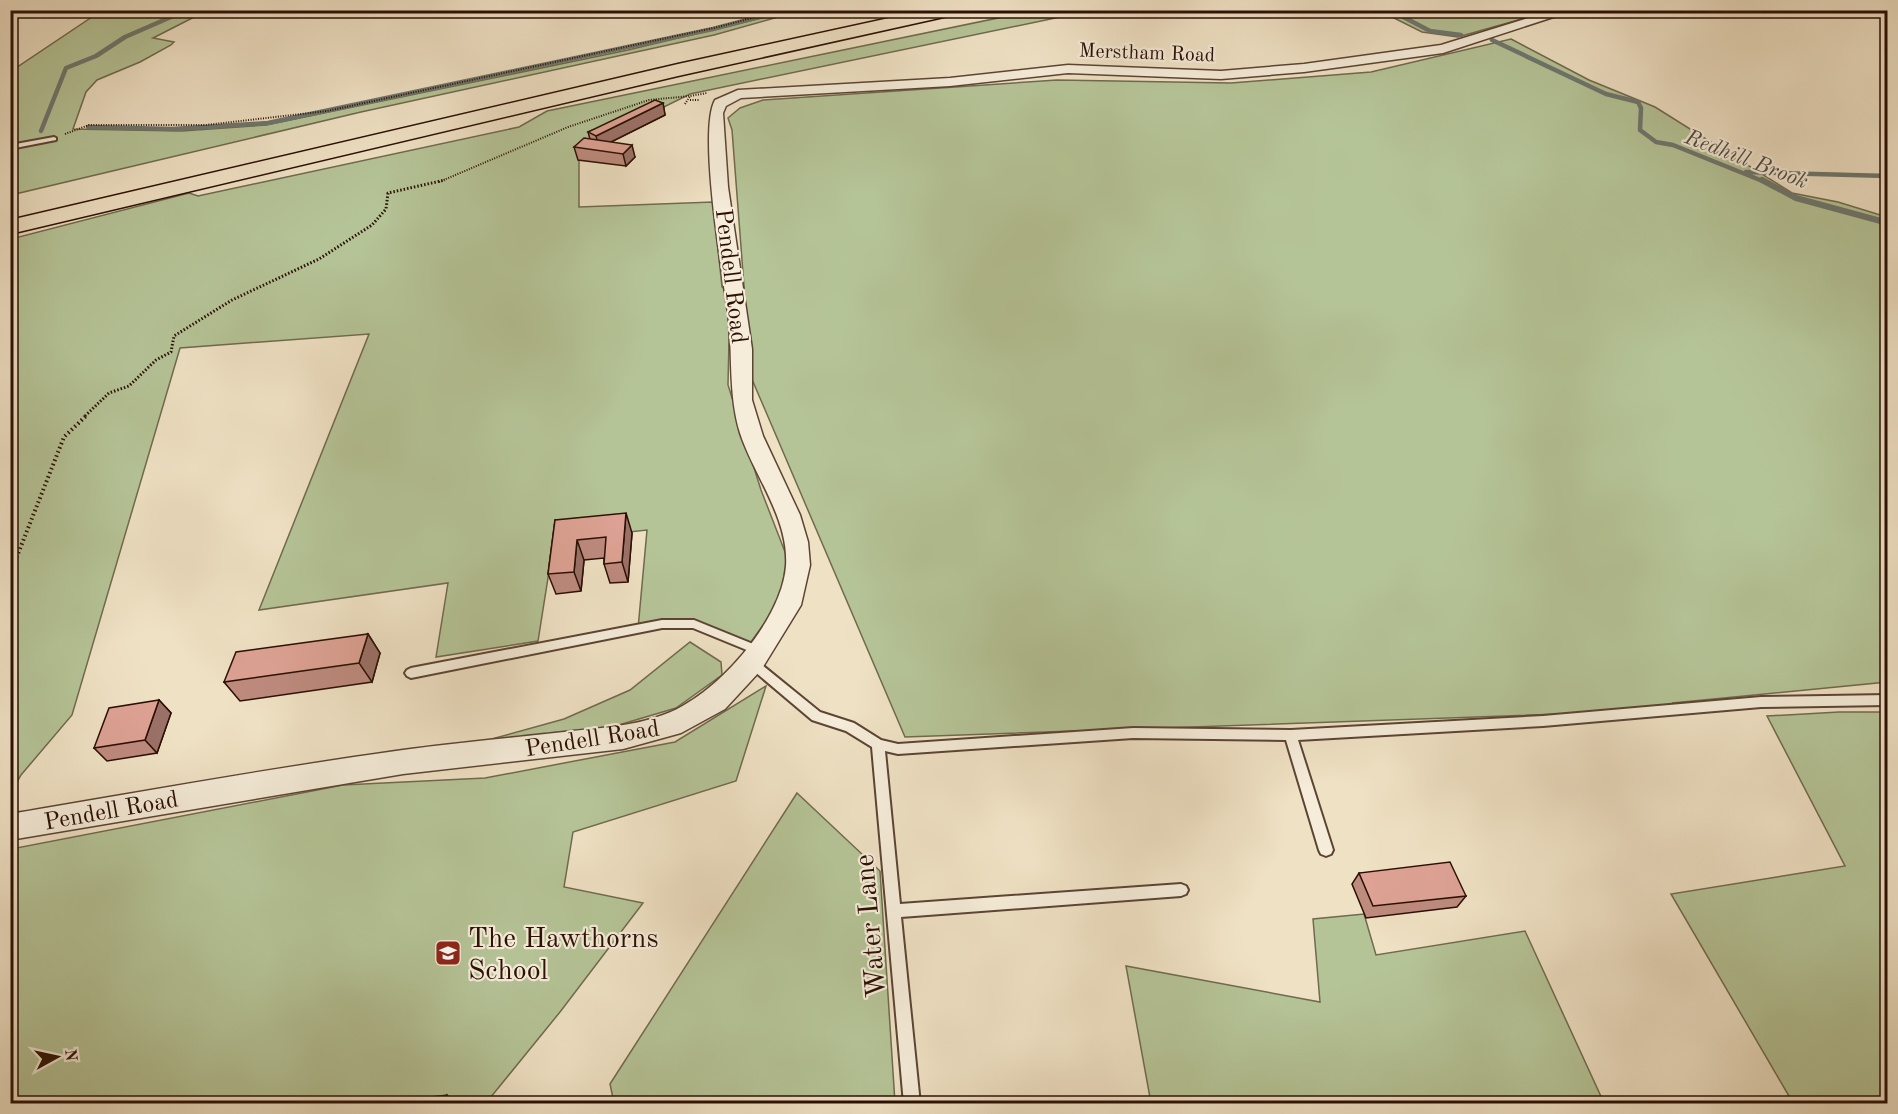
<svg xmlns="http://www.w3.org/2000/svg" width="1898" height="1114" viewBox="0 0 1898 1114" font-family="'Old Standard TT',serif">
<rect width="100%" height="100%" fill="#efe1c4"/>
<filter id="stains"><feTurbulence type="fractalNoise" baseFrequency=".00333" numOctaves="4"/><feColorMatrix values="0 0 0 0 .2 0 0 0 0 .09 0 0 0 0 .02 0 0 0 .5 -.17"/></filter>
<radialGradient id="worn" r=".72"><stop offset=".6" stop-color="#630" stop-opacity="0"/><stop offset="1" stop-color="#630" stop-opacity=".3"/></radialGradient>
<!-- green -->
<path fill="#b5c497" stroke="#706a4e" stroke-width="1.5" d="M807,10L848,11L831,14H789L714,35L361,112L11,195L10,72L101,11H206L153,38L174,42L171,45L140,62L97,80L86,92L73,129L182,131L266,125L628,50L779,14Z
M1032,11H1089L690,94L579,149V207L713,202L722,287L730,294L728,385L761,490L787,557L780,602L748,646L694,624L638,629L647,530L554,540L538,641L436,657L448,583L259,610L369,334L180,348L72,715L21,775L11,793V239L189,193L198,196L519,127L547,111Z
M1380,11H1550L1458,37L1422,32Z
M1511,39L1589,80L1655,107L1792,193L1838,202L1887,217V682L1673,703L1676,710L905,737L751,377L732,130L728,118L740,108L763,100L1057,80L1231,83L1371,72Z
M690,642L721,662L722,675L676,708L605,729L488,740L564,719L630,690Z
M766,686L736,781L573,832L564,887L643,903L560,1012L486,1103L11,1104V849L343,785L485,778L675,742Z
M1839,712H1887V1103H1793L1671,894L1845,866L1767,716Z
M797,793L880,871L895,1103H614L610,1084Z
M1364,914L1376,955L1525,931L1604,1103H1151L1126,966L1320,1002L1313,919Z"/>
<g fill="none" stroke-linecap="round" stroke-linejoin="round">
<!-- stream-far1 -->
<path stroke="#6e776f" stroke-width="4.5" d="M1390,10L1430,31L1461,35
M1492,40L1606,94L1638,102L1641,108L1640,130L1656,142L1673,145L1765,182
M88,127L173,129L268,123L713,29L774,13L799,10
M41,131L66,68L96,56L125,37L187,10
M1746,172L1888,176"/>
<!-- stream -->
<path stroke="#6e776f" stroke-width="6" d="M1762,180L1796,198L1888,223"/>
<defs>
<path id="service" d="M54,137L56,138V140L10,149V145Z
M662,620H694L763,648L765,651L763,654L759,655L693,628H662L411,678L407,676L405,673L407,670L411,668Z
M752,658L756,660L820,712L854,723L881,740L898,744L1133,728L1291,730L1543,716L1761,697L1888,695V705L1761,707L1543,726L1298,740L1333,850L1331,854L1326,856L1321,854L1319,850L1286,740L1133,738L898,754L885,751L900,904L1181,884L1186,886L1188,890L1186,894L1181,896L901,917L920,1104H904L872,747L846,731L812,720L748,666L746,663L748,660Z"/>
<path id="tertiary" d="M1554,10H1575L1443,53L1304,72L1221,79L1068,73L950,86L741,98L726,106L723,113L728,187L752,349V400L763,436L800,515L808,542L810,565L801,605L761,670L725,709L681,733L623,749L403,774L10,840V814C141,792 272,768 403,750C456,743 510,738 564,732C597,728 631,727 663,715C715,697 782,621 786,566C789,518 754,476 740,433C728,394 733,353 728,313C722,272 698,130 715,100L738,90L950,78L1068,65L1221,71L1304,64L1441,45Z"/>
<path id="motorway" d="M926,10H961L953,15L678,76L10,234V220L678,64Z"/>
</defs>
<!-- service casing -->
<use href="#service" stroke="#5c4434" stroke-width="4"/>
<!-- tertiary casing -->
<use href="#tertiary" stroke="#5c4434" stroke-width="3"/>
<!-- motorway casing -->
<use href="#motorway" stroke="#2b0f04" stroke-width="3"/>
<!-- path-far2 -->
<path stroke="#2b0f04" stroke-width="2" stroke-dasharray="1 1.5" stroke-linecap="butt" d="M690,100H700
M685,104L690,96L707,93
M65,134L89,125H206L327,111L718,27L782,10
M439,182L568,127L649,100L690,96"/>
<!-- path-far1 -->
<path stroke="#2b0f04" stroke-width="3" stroke-dasharray="1.5 2" stroke-linecap="butt" d="M85,416L109,393L129,386L156,360L171,352L174,336L232,300L319,259L372,225L386,209L388,193L445,180"/>
<!-- path -->
<path stroke="#2b0f04" stroke-width="4" stroke-dasharray="1.5 3" stroke-linecap="butt" d="M10,574L64,437L87,415"/>
<!-- service -->
<use href="#service" fill="#f5ecd9" fill-rule="evenodd"/>
<!-- tertiary -->
<use href="#tertiary" fill="#f5ecd9" fill-rule="evenodd"/>
<!-- motorway -->
<use href="#motorway" fill="#efe1c4" fill-rule="evenodd"/>
</g>
<!-- wall -->
<path fill="#be8b7f" stroke="#2b0f04" stroke-width="1.5" d="M663,103L665,115L611,142L635,157L626,166L578,160L574,147L590,139L588,132Z
M555,520L632,533L628,582L610,583L604,564V558L584,560L581,591L556,594L548,574Z
M368,634L380,653L372,682L240,701L224,682Z
M159,700L171,713L157,753L107,761L94,748Z
M1359,873L1466,896L1457,907L1366,918L1352,884Z"/>
<!-- shaded-wall -->
<path fill="#9b7168" stroke="#2b0f04" stroke-width="1.5" d="M663,103L665,115L599,148L596,136Z
M632,145L635,157L626,166L623,154Z
M626,513L632,533L628,582L622,562Z
M577,540L584,560L581,591L574,572Z
M368,634L380,653L372,682L359,663Z
M159,700L171,713L157,753L145,740Z
M447,1095L457,1104H446Z"/>
<!-- building -->
<path fill="#dda294" stroke="#2b0f04" stroke-width="1.5" d="M655,100L663,103L596,136L588,132Z
M584,138L632,145L623,154L574,147Z
M626,513L622,562L604,564L606,537L577,540L574,572L548,574L555,520Z
M368,634L359,663L224,682L236,652Z
M159,700L145,740L94,748L109,708Z
M1450,862L1466,896L1373,906L1359,873Z
M447,1095L446,1104H397L398,1101Z"/>
<!-- icons -->
<defs>
<symbol id="school-square" viewBox="-11 -11 22 22"><rect x="-9" y="-9" width="18" height="18" rx="4" fill="#8f2418" stroke="#f5ecd9"/><path d="M0-5L7-2L0 1L-7-2ZM-4 1L0 2.5L4 1V4Q0 6-4 4Z" fill="#fff"/></symbol>
</defs>
<g fill-rule="evenodd">
<use href="#school-square" x="433" y="938" width="30" height="30"/>
</g>
<g text-anchor="middle" stroke-width="4.5" stroke-linejoin="round" paint-order="stroke">
<!-- far-street labels -->
<g font-size="20" fill="#2b0f04" stroke="#f5ecd9">
<text transform="translate(1147 52) rotate(2)" y="7">Merstham Road</text>
</g>
<!-- far-water labels -->
<g font-size="22" font-style="italic" fill="#524c42" stroke="#f5ecd9">
<text transform="translate(1747 158) rotate(21)" y="8">Redhill Brook</text>
</g>
<!-- street labels -->
<g font-size="24" fill="#2b0f04" stroke="#f5ecd9">
<text transform="translate(732 276) rotate(83)" y="8">Pendell Road</text>
<text transform="translate(592 738) rotate(-9)" y="8">Pendell Road</text>
<text transform="translate(111 810) rotate(-10)" y="8">Pendell Road</text>
</g>
<!-- near-street labels -->
<g font-size="28" fill="#2b0f04" stroke="#f5ecd9">
<text transform="translate(869 926) rotate(-95)" y="10">Water Lane</text>
</g>
<!-- near-poi labels -->
<g font-size="28" fill="#2b0f04" stroke="#f5ecd9" text-anchor="start">
<text x="468" y="947">The Hawthorns<tspan x="468" dy="32">School</tspan></text>
</g>
</g>
<!-- margin -->
<rect width="1898" height="1114" fill="none" stroke="#efe1c4" stroke-width="36"/>
<rect x="12" y="12" width="1874" height="1090" fill="none" stroke="#2b0f04" stroke-width="3"/>
<rect x="18" y="18" width="1862" height="1078" fill="none" stroke="#2b0f04" stroke-width="1.5"/>
<!-- north arrow -->
<g transform="translate(57 1057) rotate(82)" stroke="#f5ecd9" stroke-width="4.5" paint-order="stroke">
<path d="M0-4.5L10 22L0 15L-10 22Z" fill="#2b0f04"/>
<text y="-9" font-size="16" font-weight="bold" text-anchor="middle" fill="#2b0f04">N</text>
</g>
<rect width="100%" height="100%" filter="url(#stains)"/>
<rect width="100%" height="100%" fill="url(#worn)"/>
</svg>
